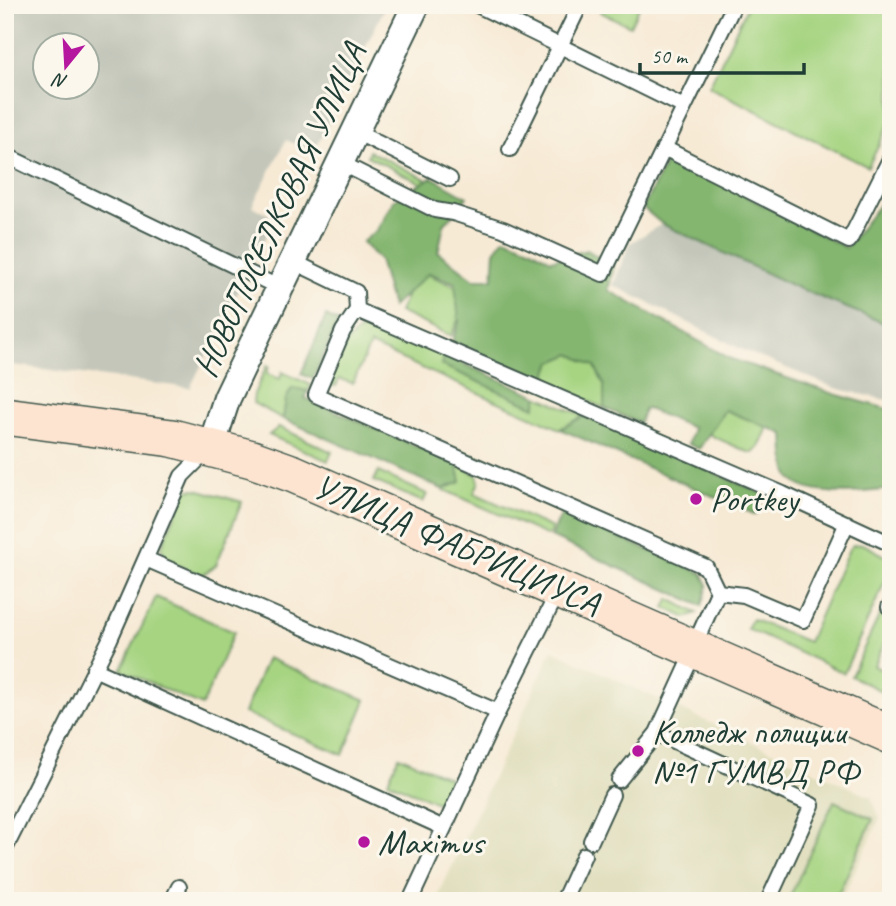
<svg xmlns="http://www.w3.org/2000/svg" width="896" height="906" viewBox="0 0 896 906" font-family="Caveat,sans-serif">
<rect width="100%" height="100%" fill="#fbf7ec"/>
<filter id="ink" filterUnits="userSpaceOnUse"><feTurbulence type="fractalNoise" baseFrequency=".0143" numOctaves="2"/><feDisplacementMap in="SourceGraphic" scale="14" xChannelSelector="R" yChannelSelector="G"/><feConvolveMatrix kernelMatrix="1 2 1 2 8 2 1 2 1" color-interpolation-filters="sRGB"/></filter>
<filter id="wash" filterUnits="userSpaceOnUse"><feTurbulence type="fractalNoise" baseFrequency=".00686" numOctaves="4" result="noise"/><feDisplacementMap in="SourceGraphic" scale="28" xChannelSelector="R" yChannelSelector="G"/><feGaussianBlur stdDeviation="1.57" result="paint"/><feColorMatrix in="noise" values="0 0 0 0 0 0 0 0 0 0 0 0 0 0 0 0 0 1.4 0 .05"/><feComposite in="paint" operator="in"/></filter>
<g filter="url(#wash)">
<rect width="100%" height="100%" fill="#f7ead5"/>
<!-- built -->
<path fill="#dfddbb" d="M552,650L871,797L880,818L841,901H436Z"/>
<!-- industrial -->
<path fill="#c3c6b9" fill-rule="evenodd" d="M5,5H386L314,152L286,140L252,206L275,218L190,388L5,364ZM46,46H88V88H46Z
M662,224L798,288L891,326V401L835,388L745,351L613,285L630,243Z"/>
<!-- green -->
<path fill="#a6d481" stroke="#62885a" stroke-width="2" d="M604,5H640L630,26L600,12Z
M748,5H891V120L868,167L709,87Z
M369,151L450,191L447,196L367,156Z
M418,270L470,293L451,336L399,312Z
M368,326H374L445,356L442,365L535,406L538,396L584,416L560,429L370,345L353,383L339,379L336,386L327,385C338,359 341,339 368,326Z
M571,354L595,366L604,385V408L544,382L552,362Z
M267,365L269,366L267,374L280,379L282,372L311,385L308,391L292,388L286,399L283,419L253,403L254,394Z
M716,406L768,427L759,448L753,453L748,452L712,436L708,432Z
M279,427L332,452L328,461L269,435Z
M457,464L477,475L479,482L474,493L552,528L548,536L442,489L461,482Z
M378,472L427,494L423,502L374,481Z
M196,489L242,502L216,565L202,575L170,562L161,548L186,490Z
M863,544L891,559V568L844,673L747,629L752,619L808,642L849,549L853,545Z
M156,597L234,632L202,706L121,670Z
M669,599L697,613L686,618L665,608Z
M880,614L891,620V628L874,666L891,674V696L851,676Z
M267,658L366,700L343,755L244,713Z
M399,756L450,778L439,804L388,781Z
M834,801L873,819L835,901H788Z"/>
<!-- forest -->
<path fill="#84b66f" stroke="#527a52" stroke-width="2" d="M669,156L846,248L891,189V326L798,288L662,224L643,208Z
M432,177L467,197L444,225L438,252L474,279H493L495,251L505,238L530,248L551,260L587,250L614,267L608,290L731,359L834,394L891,410V489C867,492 799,501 788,473C784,462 785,445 784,434L725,410L699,449L688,444L693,428L645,408L639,423L604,408V385L595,366L571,354L552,362L544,382L452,342L459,322L455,283L429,273L392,307L379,260L362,242L377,230L394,200Z
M326,316L338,322L313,379L301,374Z
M445,356L538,396L535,407L441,365Z
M292,388L308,391L305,398L457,464L461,482L442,489L283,419L286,399Z
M584,416L761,493L764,496L756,515L560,429Z
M562,513L702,573L708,585L702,606L551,537Z"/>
</g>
<g filter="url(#ink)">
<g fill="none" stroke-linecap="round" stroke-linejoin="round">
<defs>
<path id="service" d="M477,5L684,107
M354,131L450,179
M664,148L849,241L891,157
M510,149L580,5
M5,155L280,288
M339,162L435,210L453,213L503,229L603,274L734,5
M292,261L356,292L357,310L343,331L316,395L706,567L718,592L744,595L803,620L847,523
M357,310L783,494L891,544
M146,559L498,712
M889,607L891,604
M694,646L718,592
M695,650L657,733L812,805L768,901
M94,669L444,828
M619,780L657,733
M591,841L612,795
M5,849L110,639L182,476L208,450
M172,901L179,887
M410,901L498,712L559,590
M563,901L584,855"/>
<path id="minor" d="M211,447L227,398L416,5"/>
<path id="secondary" d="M5,416L172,438L252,459L294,474L891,735"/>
</defs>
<!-- service casing -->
<use href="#service" stroke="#3f574c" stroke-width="18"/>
<!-- minor casing -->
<use href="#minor" stroke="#3f574c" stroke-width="30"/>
<!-- secondary casing -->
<use href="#secondary" stroke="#3f574c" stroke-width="40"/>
<!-- service -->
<use href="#service" stroke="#fff" stroke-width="14"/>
<!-- minor -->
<use href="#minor" stroke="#fff" stroke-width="26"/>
<!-- secondary -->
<use href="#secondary" stroke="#fde4d0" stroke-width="37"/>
</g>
</g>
<!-- markers -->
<g fill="#b5179e" stroke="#fbf7ec" stroke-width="2.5">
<circle cx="696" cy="499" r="7"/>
<circle cx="638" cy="751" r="7"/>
<circle cx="364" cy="842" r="7"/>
</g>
<g text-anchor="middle" stroke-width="6" stroke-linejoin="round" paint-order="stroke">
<!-- street labels -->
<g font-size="35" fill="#1f3d34" stroke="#fbf7ec">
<text transform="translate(279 210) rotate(-65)" y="12">НОВОПОСЕЛКОВАЯ УЛИЦА</text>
<text transform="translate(457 544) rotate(23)" y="12">УЛИЦА ФАБРИЦИУСА</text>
</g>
<!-- poi labels -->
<g font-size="35" fill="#1f3d34" stroke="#fbf7ec" text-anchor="start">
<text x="710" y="511">Portkey</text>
<text x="652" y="743">Колледж полиции<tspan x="652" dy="40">№1 ГУМВД РФ</tspan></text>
<text x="378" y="854">Maximus</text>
</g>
</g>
<!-- margin -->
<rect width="896" height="906" fill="none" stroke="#fbf7ec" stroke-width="28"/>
<!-- north arrow -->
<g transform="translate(66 66) rotate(198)"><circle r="33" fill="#fbf7ec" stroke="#a3ada2" stroke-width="2"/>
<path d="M0-5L12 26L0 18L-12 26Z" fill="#b5179e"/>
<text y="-10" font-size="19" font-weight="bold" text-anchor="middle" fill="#1f3d34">N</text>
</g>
<!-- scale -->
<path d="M640 63v10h164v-10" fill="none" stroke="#1f3d34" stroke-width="3.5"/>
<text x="651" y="63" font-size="21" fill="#1f3d34" stroke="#fbf7ec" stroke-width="5" paint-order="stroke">50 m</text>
</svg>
